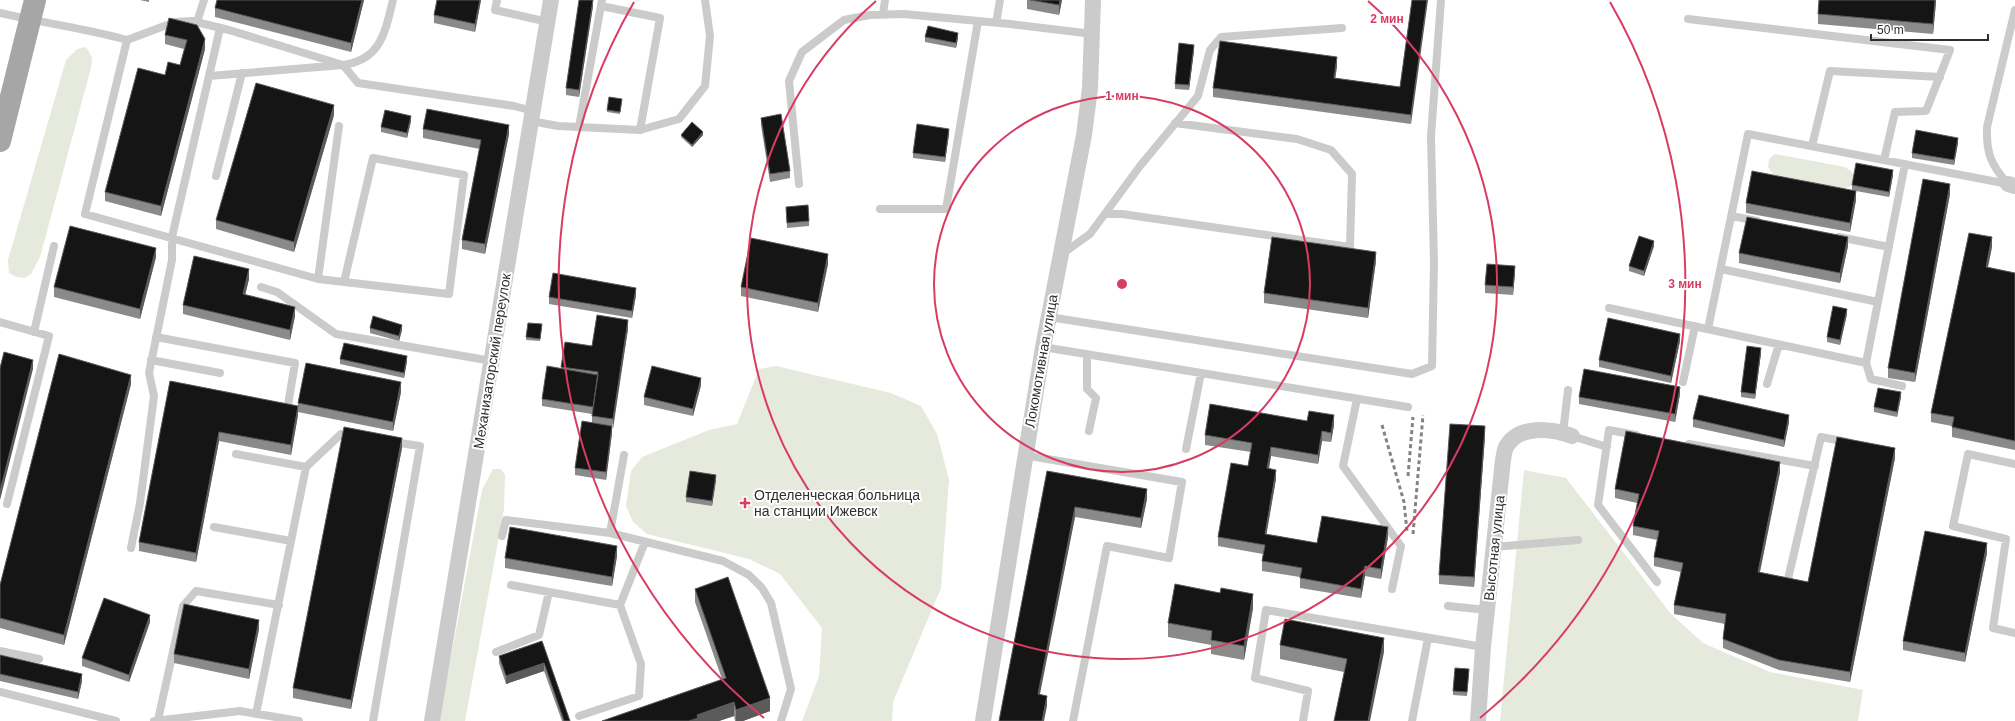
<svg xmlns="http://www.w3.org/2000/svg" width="2015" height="721" viewBox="0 0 2015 721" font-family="Helvetica,sans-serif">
<rect width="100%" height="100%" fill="#fff"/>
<!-- green -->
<path fill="#e6eadd" d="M85,47C92,54 93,59 91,68L40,257L31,274L24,278L16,277L9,273L8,260L66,60L77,49Z
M1775,154L1845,167L1852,172L1855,179L1851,186L1843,189L1773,174L1768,167L1769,159Z
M776,366L891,393L921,406L937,434L949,480L941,588L893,702L892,721H802L819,676L822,628L780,574L749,559L647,534L633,522L626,506L631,471L642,457L709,430L737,424L759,369Z
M493,469H501L505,475L504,509L465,721H439L482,490Z
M1524,470L1566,478L1671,614L1703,643L1770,672L1863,690L1858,721H1500Z"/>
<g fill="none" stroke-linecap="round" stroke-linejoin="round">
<!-- lane -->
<path stroke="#cbcbcb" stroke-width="8" d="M497,0L495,10L548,22
M601,6L660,18L640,130
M0,13C42,23 85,28 127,40L85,214L318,279L449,294L464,175L373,158L344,282
M883,14L885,0
M1688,19L1950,50L1926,111L1895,112L1884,160
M197,22L204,0
M996,23L1000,0
M127,40L175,22L192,21L229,30L343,65C381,60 385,32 393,0
M209,76L343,65L358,83L514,106L533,111
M531,121L558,126L640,130L679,119L705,86L710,36L705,0
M579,127L602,0
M1812,146L1830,71L1940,77
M216,176L242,73
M799,184L789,81L802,52L844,20L870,15L904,14L1010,24L1093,34
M2008,184C1991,165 1986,153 1987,127L2015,10
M880,209H946L978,21
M1105,214H1122L1350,247L1352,174L1331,150L1297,139L1175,123
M1732,216L1757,221
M1839,237L1889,247
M1062,254L1090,234L1140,166L1198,96L1210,50L1221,37L1342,28
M1721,269L1878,302
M318,279L339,126
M261,287L277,292L336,334L492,361
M1609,308L1866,363L1905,164
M1049,317L1412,374L1432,366L1434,263L1431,136L1441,0
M0,322L49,336L7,504
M1708,329L1748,134L2008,184
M34,332L54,246
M156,337L295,363L288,405
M1043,347L1408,407
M1087,354V389L1096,398L1089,431
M151,360L220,373
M1866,363L1871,379L1902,386
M1683,382L1695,326
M1767,384L1779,344
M1357,399L1343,466L1401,546L1392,589
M1563,433L1568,390
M1636,435L1609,430L1598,505L1657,582
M1572,436L1607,447
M1689,444L1815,466
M1186,449L1201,373
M236,454L306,467
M624,455L610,533L723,561L749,575L762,588L771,603L791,689L781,721
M1024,455L1182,482L1169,558L1107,546L1073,721
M2015,464L1968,454L1953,526L2006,539L1993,628L2015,633
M214,527L291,541
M502,536L506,520L610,533
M1494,547L1578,540
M131,548L140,503L154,396L149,373L172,260V237L220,28
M1788,579L1821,437L1847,442
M511,585L620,605L645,542
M1448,606L1487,610
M0,651L39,659
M496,652L539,635L549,592
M0,692L116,721
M256,714L306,467L341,434L354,436
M579,716L639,696L641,664L620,605
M158,720L183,606L196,591L279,605
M154,721L240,711L299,721
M373,721L420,446L393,442
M1303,721L1308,691L1255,678L1266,610L1483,647
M1412,721L1428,638"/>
<!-- street -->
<path stroke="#cbcbcb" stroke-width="16" d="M2008,184L2015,186
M432,721L551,0
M983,721L1043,347L1084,135L1090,88L1093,0
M1478,721L1483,647L1503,460C1504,456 1504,451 1506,447C1519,424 1552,429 1572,436"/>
<!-- primary -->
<path stroke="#a6a6a6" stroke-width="22" d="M0,141L35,0"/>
<!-- rail -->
<path stroke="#838383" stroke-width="3" stroke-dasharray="4 3" stroke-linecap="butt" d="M1382,425L1404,502L1407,531
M1408,476L1413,417
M1413,534L1423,415"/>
</g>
<!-- wall -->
<path fill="#8a8a8a" d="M140,0H149V2Z
M217,0H364L351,52L215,17V8Z
M481,0L475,32L434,23V15Z
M1027,0H1062L1059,15L1027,9Z
M1412,0L1411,124L1213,97V88L1337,66L1335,78L1400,87Z
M1936,0L1933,34L1818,24V14Z
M593,6L579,97L566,95V88Z
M169,18L205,49L161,216L105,201V192L165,75L180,65L184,49L165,44V35Z
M925,37L958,38L956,48L925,42Z
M1194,50L1189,90L1175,89V84Z
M622,101L620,114L607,112V110Z
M334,115L294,252L216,229V220Z
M761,118L790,171V178L770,182L761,125Z
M411,121L407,138L381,132V127Z
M423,129L509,134L485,254L462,249V240L480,149L423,138Z
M949,134L945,162L913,158V153Z
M681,135H703L692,147L681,137Z
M1958,143L1954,165L1912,158V153Z
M1893,175L1889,197L1856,191V200L1850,232L1746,213V203L1852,190V185Z
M1950,194L1915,382L1888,378V368Z
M786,207L809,221V226L787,228Z
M1654,246L1644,276L1629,271V266Z
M1848,246L1840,283L1739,263V253Z
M1992,247L1988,267L2015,273V450L1952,437V426L1931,422V413Z
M156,257L140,319L54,297V287Z
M1376,261L1368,318L1264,303V293Z
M828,264L818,312L741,296V287Z
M1515,273L1513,295L1485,293V285Z
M249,279L245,295L295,316L290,340L183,314V305Z
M636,295L632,318L549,304V297Z
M1847,314L1840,345L1827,342V337Z
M542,327L540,341L526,340V337Z
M370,328L402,330L399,341L370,333Z
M628,329L612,429V433L606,480L575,475V468L592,423V414L542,406V399L561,369V367L592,346Z
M1680,341L1671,383L1599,367V360Z
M1761,353L1755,399L1741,397V392Z
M340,359L407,361L404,378L340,364Z
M170,381L298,406V403L401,392L393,431L298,412V415L291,455L219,441L196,562L139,551V542Z
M131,384L64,645L0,628V585Z
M701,385L693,416L644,405V397Z
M1680,394L1675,422L1579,404V397Z
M1901,397L1897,417L1874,412V407Z
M1693,419L1789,422L1784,447L1693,427Z
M1307,421L1334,425L1331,442L1322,441L1318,464L1271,456L1269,469L1276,479L1266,534L1317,543L1388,537L1381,579L1365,576L1361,598L1300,588V577L1262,571V561L1263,554L1218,546V537L1248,466L1251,452L1205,445V435Z
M1485,436L1474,587L1439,584V575Z
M402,448L351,709L293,698V688Z
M1895,458L1850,682L1779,670L1723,648V639L1725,624L1674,614V605L1681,572L1654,566V557L1657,540L1633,535V526L1637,503L1615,498V489L1780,472L1760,572L1808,582Z
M1047,471L1147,499L1141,528L1075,517L1039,694L1047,706L999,721Z
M716,480L712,506L686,502V497Z
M1987,553L1965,662L1903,650V641Z
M617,556L612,586L505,568V558Z
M695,589L770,711L743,721H735L734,716L719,721H602L722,679L695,602Z
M1253,608L1244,660L1211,654V645L1168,637V623Z
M150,622L129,682L82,666V658Z
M259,629L249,679L174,663V654Z
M542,641L570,721H562L544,671L506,684L499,663V656Z
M1280,645L1384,652L1344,672L1280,659Z
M0,655L82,681L78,699L0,681Z
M1469,674L1467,696L1453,695V691Z"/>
<!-- shaded-wall -->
<path fill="#5b5b5b" d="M362,0H364L351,52V43Z
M480,0H481L475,32V24Z
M593,0V6L579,97V90Z
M1060,0H1062L1059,15V5Z
M1427,0H1428L1411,124V115Z
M1935,0H1936V3L1933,34V24Z
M958,33V38L956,48V43Z
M205,39V49L161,216V206Z
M1194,45V50L1189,90V85Z
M1337,57V66L1334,88V78Z
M334,105V115L294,252V242Z
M411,116V121L407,138V133Z
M509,125V134L485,254V244Z
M949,129V134L945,162V157Z
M703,132V135L692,147V145Z
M1958,138V143L1954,165V160Z
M1893,170V175L1889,197V192Z
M1950,184V194L1915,382V373Z
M1856,191V200L1850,232V223Z
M1848,237V246L1840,283V273Z
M1992,237V247L1986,276V267Z
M1654,241V246L1644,276V271Z
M156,248V257L140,319V309Z
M1376,252V261L1368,318V308Z
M828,254V264L818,312V303Z
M1515,266V273L1513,295V287Z
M249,269V279L243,304V294Z
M636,288V295L632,318V311Z
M295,307V316L290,340V330Z
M1847,309V314L1840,345V340Z
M628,320V329L613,429V419Z
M402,325V330L399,341V336Z
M1680,334V341L1671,383V376Z
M1761,348V353L1755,399V394Z
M407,356V361L404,378V373Z
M33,360V369L0,500V491Z
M131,375V384L64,645V635Z
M701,378V385L693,416V409Z
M401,382V392L393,431V422Z
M1680,387V394L1675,422V414Z
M1901,392V397L1897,417V412Z
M298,406V415L291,455V445Z
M1334,415V425L1331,442V433Z
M1789,415V422L1784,447V440Z
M612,426V433L606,480V472Z
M1485,426V436L1474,587V577Z
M1322,431V441L1318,464V455Z
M219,432V441L196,562V553Z
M402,438V448L351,709V700Z
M1271,447V456L1267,478V468Z
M1895,448V458L1850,682V672Z
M1780,462V472L1758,581V572Z
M1276,470V479L1265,543V534Z
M716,475V480L712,506V501Z
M1147,489V499L1141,528V518Z
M1075,507V517L1038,704V694Z
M1388,527V537L1381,579V569Z
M1987,543V553L1965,662V653Z
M617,546V556L612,586V577Z
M1365,566V576L1361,598V589Z
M1253,594V608L1244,660V646Z
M150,615V622L129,682V675Z
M259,620V629L249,679V669Z
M1384,638V652L1370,721H1368Z
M544,663V671L506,684V676Z
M82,674V681L78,699V692Z
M1047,696V706L1044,721H1042Z
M770,698V711L743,721H736V710Z
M734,702V716L719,721H689L697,715Z"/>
<!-- building -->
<path fill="#151515" stroke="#5b5b5b" d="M217,0H362L351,43L215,8Z
M437,0H480L475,24L434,15Z
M579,0H593L579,90L566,88Z
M1030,0H1060L1059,5Z
M1412,0H1427L1411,115L1213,88L1220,41L1337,57L1334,78L1400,87Z
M1819,0H1935L1933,24L1818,14Z
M169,18L197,25L205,39L161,206L105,192L138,68L165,75L168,62L180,65L187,40L165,35Z
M928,26L958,33L956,43L925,37Z
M1179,43L1194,45L1189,85L1175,84Z
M256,83L334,105L294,242L216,220Z
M609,97L622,99L620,112L607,110Z
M427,109L509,125L485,244L462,240L481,140L423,129Z
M385,110L411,116L407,133L381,127Z
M781,114L790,171L770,174L761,118Z
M692,122L703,132L692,145L681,135Z
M917,124L949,129L945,157L913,153Z
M1916,130L1958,138L1954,160L1912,153Z
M1856,163L1893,170L1889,192L1852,185Z
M1752,171L1856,191L1850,223L1746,203Z
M1923,179L1950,184L1915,373L1888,368Z
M808,205L809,221L787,223L786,207Z
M1747,217L1848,237L1840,273L1739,253Z
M70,226L156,248L140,309L54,287Z
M1969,233L1992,237L1986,267L2015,273V441L1952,427L1954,417L1931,413Z
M1639,236L1654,241L1644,271L1629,266Z
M1272,237L1376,252L1368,308L1264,293Z
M751,238L828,254L818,303L741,287Z
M194,256L249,269L243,294L295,307L290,330L183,305Z
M1487,264L1515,266L1513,287L1485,285Z
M553,273L636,288L632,311L549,297Z
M1833,306L1847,309L1840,340L1827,337Z
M597,315L628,320L613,419L592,416L598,372L561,367L565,342L592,346Z
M373,316L402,325L399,336L370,328Z
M1608,318L1680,334L1671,376L1599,360Z
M528,323L542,324L540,339L526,337Z
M344,343L407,356L404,373L340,359Z
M1747,346L1761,348L1755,394L1741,392Z
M4,352L33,360L0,491V368Z
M59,354L131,375L64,635L0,618V585Z
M306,363L401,382L393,422L298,403Z
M547,366L598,375L593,407L542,399Z
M652,366L701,378L693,409L644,397Z
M1584,369L1680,387L1675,414L1579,397Z
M170,381L298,406L291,445L219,432L196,553L139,542Z
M1878,388L1901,392L1897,412L1874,407Z
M1699,395L1789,415L1784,440L1693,419Z
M1210,404L1307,421L1309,411L1334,415L1331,433L1322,431L1318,455L1271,447L1267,468L1276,470L1265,534L1317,543L1322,516L1388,527L1381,569L1365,566L1361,589L1300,578L1302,568L1262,561L1265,545L1218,537L1231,463L1248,466L1252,443L1205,435Z
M582,421L612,426L606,472L575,468Z
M1450,424L1485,426L1474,577L1439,575Z
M344,427L402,438L351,700L293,688Z
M1626,431L1780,462L1758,572L1808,582L1837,437L1895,448L1850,672L1779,660L1723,639L1726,614L1674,605L1683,563L1654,557L1659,531L1633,526L1639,494L1615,489Z
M690,471L716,475L712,501L686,497Z
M1047,471L1147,489L1141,518L1075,507L1038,694L1047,696L1042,721H999Z
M510,527L617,546L612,577L505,558Z
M1925,531L1987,543L1965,653L1903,641Z
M728,577L770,698L736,710L734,702L697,715L698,718L689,721H602L726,678L695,589Z
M1175,584L1220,593L1221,588L1253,594L1244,646L1211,640L1212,631L1168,623Z
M104,598L150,615L129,675L82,658Z
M184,604L259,620L249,669L174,654Z
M1285,619L1384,638L1368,721H1334L1347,659L1280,645Z
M542,641L570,721H564L544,663L506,676L499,656Z
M0,655L82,674L78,692L0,674Z
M1455,668L1469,669L1467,692L1453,691Z"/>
<!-- distance rings -->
<g fill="none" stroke="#d93c62" stroke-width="2">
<circle cx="1122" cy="284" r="188"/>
<path d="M1368 1A375 375 0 1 1 876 1"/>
<path d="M764 718A563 563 0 0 1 634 2M1610 2A563 563 0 0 1 1480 718"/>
</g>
<!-- markers -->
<path fill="#d93c62" stroke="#fff" stroke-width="1.5" d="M743 497h4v4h4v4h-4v4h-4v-4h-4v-4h4z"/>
<g text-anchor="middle" stroke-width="4" stroke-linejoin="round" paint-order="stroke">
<!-- street labels -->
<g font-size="14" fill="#2e2e2e" stroke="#fff">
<text transform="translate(492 361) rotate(-81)" y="5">Механизаторский переулок</text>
<text transform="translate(1041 361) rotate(-80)" y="5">Локомотивная улица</text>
<text transform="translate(1494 548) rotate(-84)" y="5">Высотная улица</text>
</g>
<!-- poi labels -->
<g font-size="14" fill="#2e2e2e" stroke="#fff" text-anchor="start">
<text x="754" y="500">Отделенческая больница<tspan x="754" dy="16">на станции Ижевск</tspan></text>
</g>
</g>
<circle cx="1122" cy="284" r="6" fill="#d93c62" stroke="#fff" stroke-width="2"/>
<g font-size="12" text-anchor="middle" font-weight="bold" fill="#d93c62" stroke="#fff" stroke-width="4" stroke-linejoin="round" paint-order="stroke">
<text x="1387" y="23">2 мин</text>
<text x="1122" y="100">1 мин</text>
<text x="1685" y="288">3 мин</text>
</g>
<!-- scale -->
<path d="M1871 34v6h117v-6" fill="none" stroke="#2e2e2e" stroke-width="2"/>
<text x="1877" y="34" font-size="12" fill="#2e2e2e" stroke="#ffffff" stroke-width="3" paint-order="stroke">50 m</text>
</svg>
